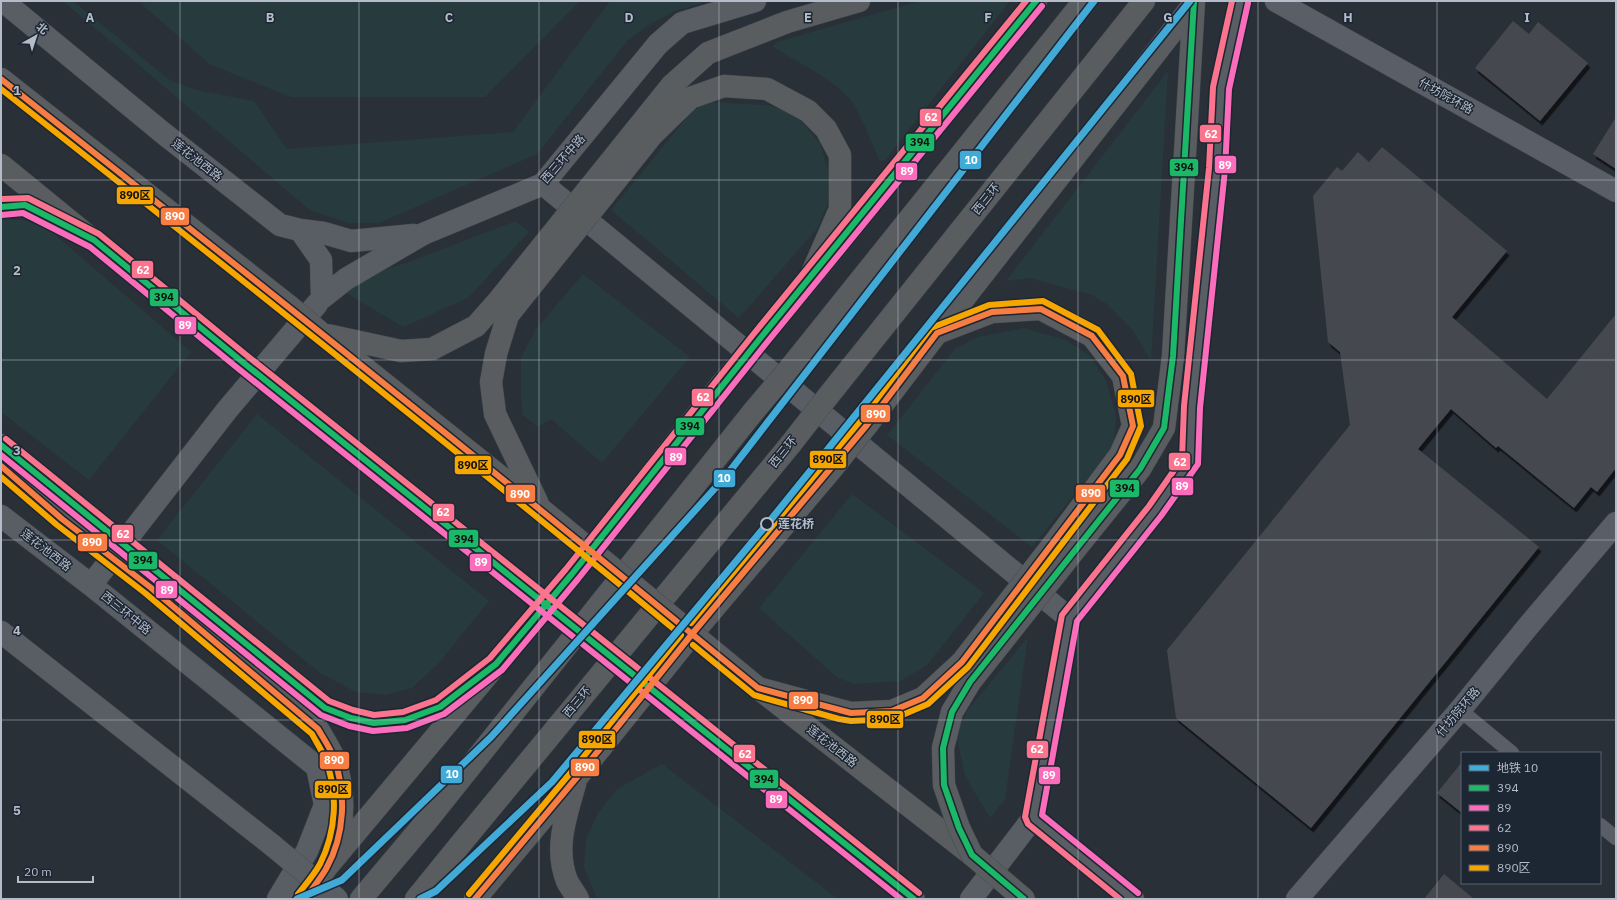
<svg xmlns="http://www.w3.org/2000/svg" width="1617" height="900" viewBox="0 0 1617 900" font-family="'IBM Plex Sans','Noto Sans SC',sans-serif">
<defs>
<filter id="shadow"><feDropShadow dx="2.5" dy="4.5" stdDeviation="0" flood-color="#0009"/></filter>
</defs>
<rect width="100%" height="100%" fill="#2a3038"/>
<!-- green -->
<path fill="#273a3e" d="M63,1H73L171,81L196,90L254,101L287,149L513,132L610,1H708L675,11L652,23L628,40L537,154L379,223H348L310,210Z
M138,1H580L485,97H291L211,65Z
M920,1H1010L885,160L880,161C870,141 864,120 852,102C837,80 796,62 773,47L777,42Z
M1168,71L1151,361L1132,329L1107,304L1092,295L1030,278L1006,281Z
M710,102L766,105L786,110L798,118L820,143L830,177L827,206L817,229L739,318L611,210L692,111Z
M1,219L24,220L45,226L191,352L89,480L1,412Z
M516,221L529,232L468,298L403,327L346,293L360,280L377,272L406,263Z
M583,274L690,357L602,463L551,419L538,427L523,415L521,397V357L536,329Z
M1024,328L1066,340L1090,356L1106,381L1116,415L1114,446L1032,547L887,435L955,349L978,337Z
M257,414L489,601L438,664L412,688L385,695L356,692L320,673L157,540Z
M852,494L984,593L927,665L901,681L855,684L838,678L759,608Z
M1028,637L1005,799L990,818L965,776L956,734L967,711Z
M662,764L838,899H597L584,867L586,839L598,813L617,789Z"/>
<!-- building -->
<path fill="#444950" filter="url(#shadow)" d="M1513,21L1529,34L1538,22L1588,63L1540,121L1475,68Z
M1616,117V169L1593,154Z
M1382,147L1507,251L1452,317L1547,399L1616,314V468L1597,492L1591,487L1574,508L1498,446L1496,448L1451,409L1418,449L1539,547L1311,828L1176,718L1167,650L1350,425L1340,352L1328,342L1313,196L1337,167L1342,171L1358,152L1369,162Z
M1462,762V813L1437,793Z
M1444,874L1474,899H1424Z"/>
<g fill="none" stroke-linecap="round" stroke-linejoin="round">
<defs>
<path id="lane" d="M1460,710L1512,753
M1600,825L1616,838"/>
<path id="street" d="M1276,1L1616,191
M1297,899L1460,710L1530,624L1616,523"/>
<path id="secondary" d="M3,1L163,133L280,225L300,230L324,233L351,241L414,235
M543,184L1069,618
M300,230L321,260L322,298L346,279L423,234L543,184L658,44L682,23L755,1
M1,516L91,585L317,767L325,805L307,851L278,899
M91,585L227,410L317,304
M1,632L272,845
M1033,818L1133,899
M971,899L1033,818L1069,618L1155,511L1190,462L1192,407L1217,169L1221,88L1240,1"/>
<path id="highway" d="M1,79L289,306
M1,165L240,360
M590,187L672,85L708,53L787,22L859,1
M605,194L652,135L690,98L724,86L767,89L808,111L826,129L840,155V209L809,280
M1,207L25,205L56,221
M937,333L992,312L1041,309L1092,336L1123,376L1133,426L1120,455L1058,538
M758,341L809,280L1036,1
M790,368L1084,1
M829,395L1144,1
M867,425L937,333L1193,5
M1,445L74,505
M1,466L62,519
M1077,547L1140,469L1164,428L1173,356L1194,1
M162,576L286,675L325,708L351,718L374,723L405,720L440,707L465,688
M150,587L318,729C323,738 329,747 333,756C345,787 346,825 332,856
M758,688L972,855
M575,784C566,816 554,848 567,881C570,887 575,893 578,899
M305,899L326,868L572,574L720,386
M361,899L430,817L753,412
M416,899L459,846L790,445
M475,899L578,776L692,634L831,470"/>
</defs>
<!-- lane casing -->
<use href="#lane" stroke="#484c53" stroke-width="15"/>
<!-- street casing -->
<use href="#street" stroke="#484c53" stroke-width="23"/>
<!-- secondary casing -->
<use href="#secondary" stroke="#484c53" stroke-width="23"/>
<!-- highway casing -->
<use href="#highway" stroke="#474c53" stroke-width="23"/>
<!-- lane -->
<use href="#lane" stroke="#5a5e66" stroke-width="14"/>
<!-- street -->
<use href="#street" stroke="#5a5e66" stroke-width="22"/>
<!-- secondary -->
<use href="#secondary" stroke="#595d64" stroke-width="22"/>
<!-- highway -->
<use href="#highway" stroke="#5a5d60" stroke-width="22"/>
<defs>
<path id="secondary-bridge" d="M272,845L337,899"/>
<path id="highway-bridge" d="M289,306L321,333L542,510L758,688L851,713L892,711L923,698L962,662L1058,538
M327,335L401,351L432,349L476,326L499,300L590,187
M240,360L914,899
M720,386L758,341
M753,412L790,368
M790,445L829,395
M831,470L867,425
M538,504L495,414L491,382L496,354L508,315L605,194
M74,505L162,576
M62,519L150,587
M1024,899L972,855L959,828L944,785L943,748L952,712L970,682L1077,547"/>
</defs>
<!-- secondary-bridge casing -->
<use href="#secondary-bridge" stroke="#484c53" stroke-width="23" stroke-linecap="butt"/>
<!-- highway-bridge casing -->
<use href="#highway-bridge" stroke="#474c53" stroke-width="23" stroke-linecap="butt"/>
<!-- secondary-bridge -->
<use href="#secondary-bridge" stroke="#595d64" stroke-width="22"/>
<!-- highway-bridge -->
<use href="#highway-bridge" stroke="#5a5d60" stroke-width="22"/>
<defs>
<path id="bus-1" d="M1,207L25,205L94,240L240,360L914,899
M1,445L325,708L351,718L374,723L405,720L440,707L496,664L572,574L758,341L1036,1
M1024,899L972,855L959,828L944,785L943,748L952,712L970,682L1140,469L1164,428L1173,356L1194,1"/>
<path id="bus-2" d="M2,215L23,213L90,247L235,366L901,899
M1,455L321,715L349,726L373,731L407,728L444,714L502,670L578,579L764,346L1042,6
M1138,893L1042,815L1077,621L1161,516L1198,464L1200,408L1225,170L1229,89L1248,3"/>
<path id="bus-3" d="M1,199L28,198L99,234L245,354L919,893
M6,439L329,701L353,710L374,715L403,712L436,700L490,658L566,569L752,336L1026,1
M1120,899L1028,824L1025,817L1062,615L1149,506L1182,459L1184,406L1209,168L1213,87L1232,1"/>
<path id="bus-4" d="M1,79C233,262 464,446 692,634
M1041,309L1092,336L1123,376L1133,426L1120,455L962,662L923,698L892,711L851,713L758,688L692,634L867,425L937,333L992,312Z
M1,466L62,519L150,587L318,729C323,738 329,746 333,756C347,792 345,835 326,869C320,879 312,889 305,899
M475,899L578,776L692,634"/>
<path id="bus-5" d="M1,89C229,269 457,450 681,635L572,771L469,894
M1,477L57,525L145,593L312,734C316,742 322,750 325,759C339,792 336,832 320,864C314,875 306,884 298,894
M691,623L861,420L931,328L989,305L1043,301L1098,330L1131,374L1141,426L1127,459L968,667L928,704L893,719L851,721L839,719L754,695L693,645"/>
</defs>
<!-- bus-1 casing -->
<use href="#bus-1" stroke="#1d2633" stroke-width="9"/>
<!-- bus-2 casing -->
<use href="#bus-2" stroke="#1d2633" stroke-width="9"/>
<!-- bus-3 casing -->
<use href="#bus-3" stroke="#1d2633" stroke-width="9"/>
<!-- bus-4 casing -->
<use href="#bus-4" stroke="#1d2633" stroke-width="9"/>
<!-- bus-5 casing -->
<use href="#bus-5" stroke="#1d2633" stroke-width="9"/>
<!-- bus-1 -->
<use href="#bus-1" stroke="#1ab867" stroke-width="6"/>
<!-- bus-2 -->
<use href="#bus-2" stroke="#fb6dba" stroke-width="6"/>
<!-- bus-3 -->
<use href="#bus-3" stroke="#fc738d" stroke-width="6"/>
<!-- bus-4 -->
<use href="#bus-4" stroke="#f77d43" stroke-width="6"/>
<!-- bus-5 -->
<use href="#bus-5" stroke="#f7a600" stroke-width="6"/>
<defs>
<path id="metro-1" d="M297,899L342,880L491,737L726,476L1094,1
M420,899L436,891L552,782L773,517L1190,1"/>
</defs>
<!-- metro-1 casing -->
<use href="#metro-1" stroke="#1d2633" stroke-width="10"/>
<!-- metro-1 -->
<use href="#metro-1" stroke="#41aad6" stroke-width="7"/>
</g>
<!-- grid -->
<path fill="none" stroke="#b4bcc9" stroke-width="1" stroke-opacity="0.55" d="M180,1V899M359,1V899M539,1V899M719,1V899M898,1V899M1078,1V899M1258,1V899M1437,1V899M1,180H1616M1,360H1616M1,540H1616M1,720H1616"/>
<!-- markers -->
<circle fill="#1d2633" stroke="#b4bcc9" stroke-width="2" cx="767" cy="524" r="6"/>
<g text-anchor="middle" stroke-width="3" stroke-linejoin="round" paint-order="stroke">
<!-- street labels -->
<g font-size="12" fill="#b4bcc9" stroke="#1d2633">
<text transform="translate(1446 96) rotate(29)" y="4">什坊院环路</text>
<text transform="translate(563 159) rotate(-49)" y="4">西三环中路</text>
<text transform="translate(197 160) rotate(38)" y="4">莲花池西路</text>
<text transform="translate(986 199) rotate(-51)" y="4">西三环</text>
<text transform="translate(783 452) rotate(-51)" y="4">西三环</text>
<text transform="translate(46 550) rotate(38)" y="4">莲花池西路</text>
<text transform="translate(126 613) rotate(39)" y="4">西三环中路</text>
<text transform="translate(577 702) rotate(-50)" y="4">西三环</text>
<text transform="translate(1458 712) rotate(-50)" y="4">什坊院环路</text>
<text transform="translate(832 746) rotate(38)" y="4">莲花池西路</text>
</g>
<!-- stop labels -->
<g font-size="12" font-weight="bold" fill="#b4bcc9" stroke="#1d2633" text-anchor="start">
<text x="778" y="528">莲花桥</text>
</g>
</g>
<g font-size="13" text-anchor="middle" font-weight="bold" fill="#b4bcc9" stroke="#1d2633" stroke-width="3" stroke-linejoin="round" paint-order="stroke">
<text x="90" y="22">A</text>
<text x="270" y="22">B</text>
<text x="449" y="22">C</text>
<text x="629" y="22">D</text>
<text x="808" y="22">E</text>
<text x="988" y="22">F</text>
<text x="1168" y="22">G</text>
<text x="1348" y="22">H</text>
<text x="1527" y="22">I</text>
<text x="17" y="95">1</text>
<text x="17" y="275">2</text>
<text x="17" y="455">3</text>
<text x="17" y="635">4</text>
<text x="17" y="815">5</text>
</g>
<g stroke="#1d2633" stroke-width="1.5">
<rect x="919" y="108" width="23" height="19" rx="4" fill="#fc738d"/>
<rect x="1199" y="124" width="23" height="19" rx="4" fill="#fc738d"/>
<rect x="905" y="133" width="30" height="19" rx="4" fill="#1ab867"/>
<rect x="959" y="150" width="23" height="20" rx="4" fill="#41aad6"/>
<rect x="1214" y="155" width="23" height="19" rx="4" fill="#fb6dba"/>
<rect x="1169" y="158" width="30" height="19" rx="4" fill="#1ab867"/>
<rect x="895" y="162" width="23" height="19" rx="4" fill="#fb6dba"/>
<rect x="116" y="186" width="38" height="19" rx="4" fill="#f7a600"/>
<rect x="160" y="207" width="30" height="19" rx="4" fill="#f77d43"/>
<rect x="131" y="260" width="23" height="19" rx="4" fill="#fc738d"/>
<rect x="149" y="288" width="30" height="19" rx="4" fill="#1ab867"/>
<rect x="174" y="316" width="23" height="19" rx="4" fill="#fb6dba"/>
<rect x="691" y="388" width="23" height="19" rx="4" fill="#fc738d"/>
<rect x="1117" y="389" width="38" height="19" rx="4" fill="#f7a600"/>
<rect x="860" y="404" width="31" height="19" rx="4" fill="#f77d43"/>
<rect x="675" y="417" width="30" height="19" rx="4" fill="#1ab867"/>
<rect x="664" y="447" width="23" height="19" rx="4" fill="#fb6dba"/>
<rect x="809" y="450" width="38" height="19" rx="4" fill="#f7a600"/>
<rect x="1168" y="452" width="23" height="19" rx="4" fill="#fc738d"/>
<rect x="454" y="455" width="38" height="20" rx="4" fill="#f7a600"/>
<rect x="713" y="469" width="23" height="19" rx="4" fill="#41aad6"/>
<rect x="1171" y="477" width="23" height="19" rx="4" fill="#fb6dba"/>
<rect x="1109" y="479" width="31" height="19" rx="4" fill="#1ab867"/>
<rect x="1075" y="484" width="31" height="19" rx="4" fill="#f77d43"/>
<rect x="505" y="484" width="31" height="19" rx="4" fill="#f77d43"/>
<rect x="432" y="503" width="23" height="19" rx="4" fill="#fc738d"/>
<rect x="111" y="524" width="23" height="19" rx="4" fill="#fc738d"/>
<rect x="448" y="529" width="31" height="19" rx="4" fill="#1ab867"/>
<rect x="77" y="533" width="31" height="19" rx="4" fill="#f77d43"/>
<rect x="128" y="551" width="30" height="19" rx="4" fill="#1ab867"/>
<rect x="469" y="553" width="23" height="19" rx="4" fill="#fb6dba"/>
<rect x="155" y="580" width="23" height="19" rx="4" fill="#fb6dba"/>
<rect x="788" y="691" width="31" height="19" rx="4" fill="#f77d43"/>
<rect x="866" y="710" width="38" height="19" rx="4" fill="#f7a600"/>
<rect x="578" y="730" width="38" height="19" rx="4" fill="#f7a600"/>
<rect x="1026" y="740" width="23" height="19" rx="4" fill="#fc738d"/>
<rect x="733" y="744" width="23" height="19" rx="4" fill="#fc738d"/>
<rect x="319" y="751" width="31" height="19" rx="4" fill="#f77d43"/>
<rect x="570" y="758" width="30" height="19" rx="4" fill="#f77d43"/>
<rect x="440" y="765" width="23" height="19" rx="4" fill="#41aad6"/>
<rect x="1038" y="766" width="23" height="19" rx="4" fill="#fb6dba"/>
<rect x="749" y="769" width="30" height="20" rx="4" fill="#1ab867"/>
<rect x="314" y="780" width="38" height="19" rx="4" fill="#f7a600"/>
<rect x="765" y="790" width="23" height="19" rx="4" fill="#fb6dba"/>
</g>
<g font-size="11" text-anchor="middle" font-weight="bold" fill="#fff">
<text x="931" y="121">62</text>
<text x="1211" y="138">62</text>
<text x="971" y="164">10</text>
<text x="1225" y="169">89</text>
<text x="907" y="175">89</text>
<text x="175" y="220">890</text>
<text x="143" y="274">62</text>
<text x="185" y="329">89</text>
<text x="703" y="401">62</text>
<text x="876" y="418">890</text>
<text x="676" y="461">89</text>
<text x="1180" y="466">62</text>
<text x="724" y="482">10</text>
<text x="1182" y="490">89</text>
<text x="1091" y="497">890</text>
<text x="520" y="498">890</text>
<text x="443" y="516">62</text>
<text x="123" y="538">62</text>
<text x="92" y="546">890</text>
<text x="481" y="566">89</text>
<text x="167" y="594">89</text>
<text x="803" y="704">890</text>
<text x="1037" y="753">62</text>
<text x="745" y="758">62</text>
<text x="334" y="764">890</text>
<text x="585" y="771">890</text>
<text x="452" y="778">10</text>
<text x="1049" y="779">89</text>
<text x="776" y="803">89</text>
</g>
<g font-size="11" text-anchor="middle" font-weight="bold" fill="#111">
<text x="920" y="146">394</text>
<text x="1184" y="171">394</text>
<text x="135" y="199">890区</text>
<text x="164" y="301">394</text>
<text x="1136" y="403">890区</text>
<text x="690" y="430">394</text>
<text x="828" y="463">890区</text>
<text x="473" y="469">890区</text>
<text x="1125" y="492">394</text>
<text x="464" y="543">394</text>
<text x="143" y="564">394</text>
<text x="885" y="723">890区</text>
<text x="597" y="743">890区</text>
<text x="764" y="783">394</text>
<text x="333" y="793">890区</text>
</g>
<!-- border -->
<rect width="1617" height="900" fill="none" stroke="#b4bcc9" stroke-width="4"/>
<!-- legend -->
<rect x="1461" y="752" width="140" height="132" fill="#1d2633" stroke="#59626f"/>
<rect x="1469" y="765" width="20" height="6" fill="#41aad6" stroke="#59626f"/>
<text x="1497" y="772" font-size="12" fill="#b4bcc9">地铁 10</text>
<rect x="1469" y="785" width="20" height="6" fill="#1ab867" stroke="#59626f"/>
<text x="1497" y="792" font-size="12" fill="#b4bcc9">394</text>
<rect x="1469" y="805" width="20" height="6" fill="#fb6dba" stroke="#59626f"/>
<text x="1497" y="812" font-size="12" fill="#b4bcc9">89</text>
<rect x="1469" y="825" width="20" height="6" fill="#fc738d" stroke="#59626f"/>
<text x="1497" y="832" font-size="12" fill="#b4bcc9">62</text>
<rect x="1469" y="845" width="20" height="6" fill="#f77d43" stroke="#59626f"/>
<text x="1497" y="852" font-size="12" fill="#b4bcc9">890</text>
<rect x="1469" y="865" width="20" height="6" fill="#f7a600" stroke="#59626f"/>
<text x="1497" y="872" font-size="12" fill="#b4bcc9">890区</text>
<!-- north arrow -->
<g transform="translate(36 36) rotate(39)" stroke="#1d2633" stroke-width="3" paint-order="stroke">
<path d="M0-3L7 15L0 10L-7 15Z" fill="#b4bcc9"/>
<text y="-6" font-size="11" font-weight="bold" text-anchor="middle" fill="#b4bcc9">北</text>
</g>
<!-- scale -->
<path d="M18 876v6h75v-6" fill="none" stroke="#b4bcc9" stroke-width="2"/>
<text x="24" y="876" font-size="12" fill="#b4bcc9" stroke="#1d2633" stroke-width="3" paint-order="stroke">20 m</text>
</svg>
